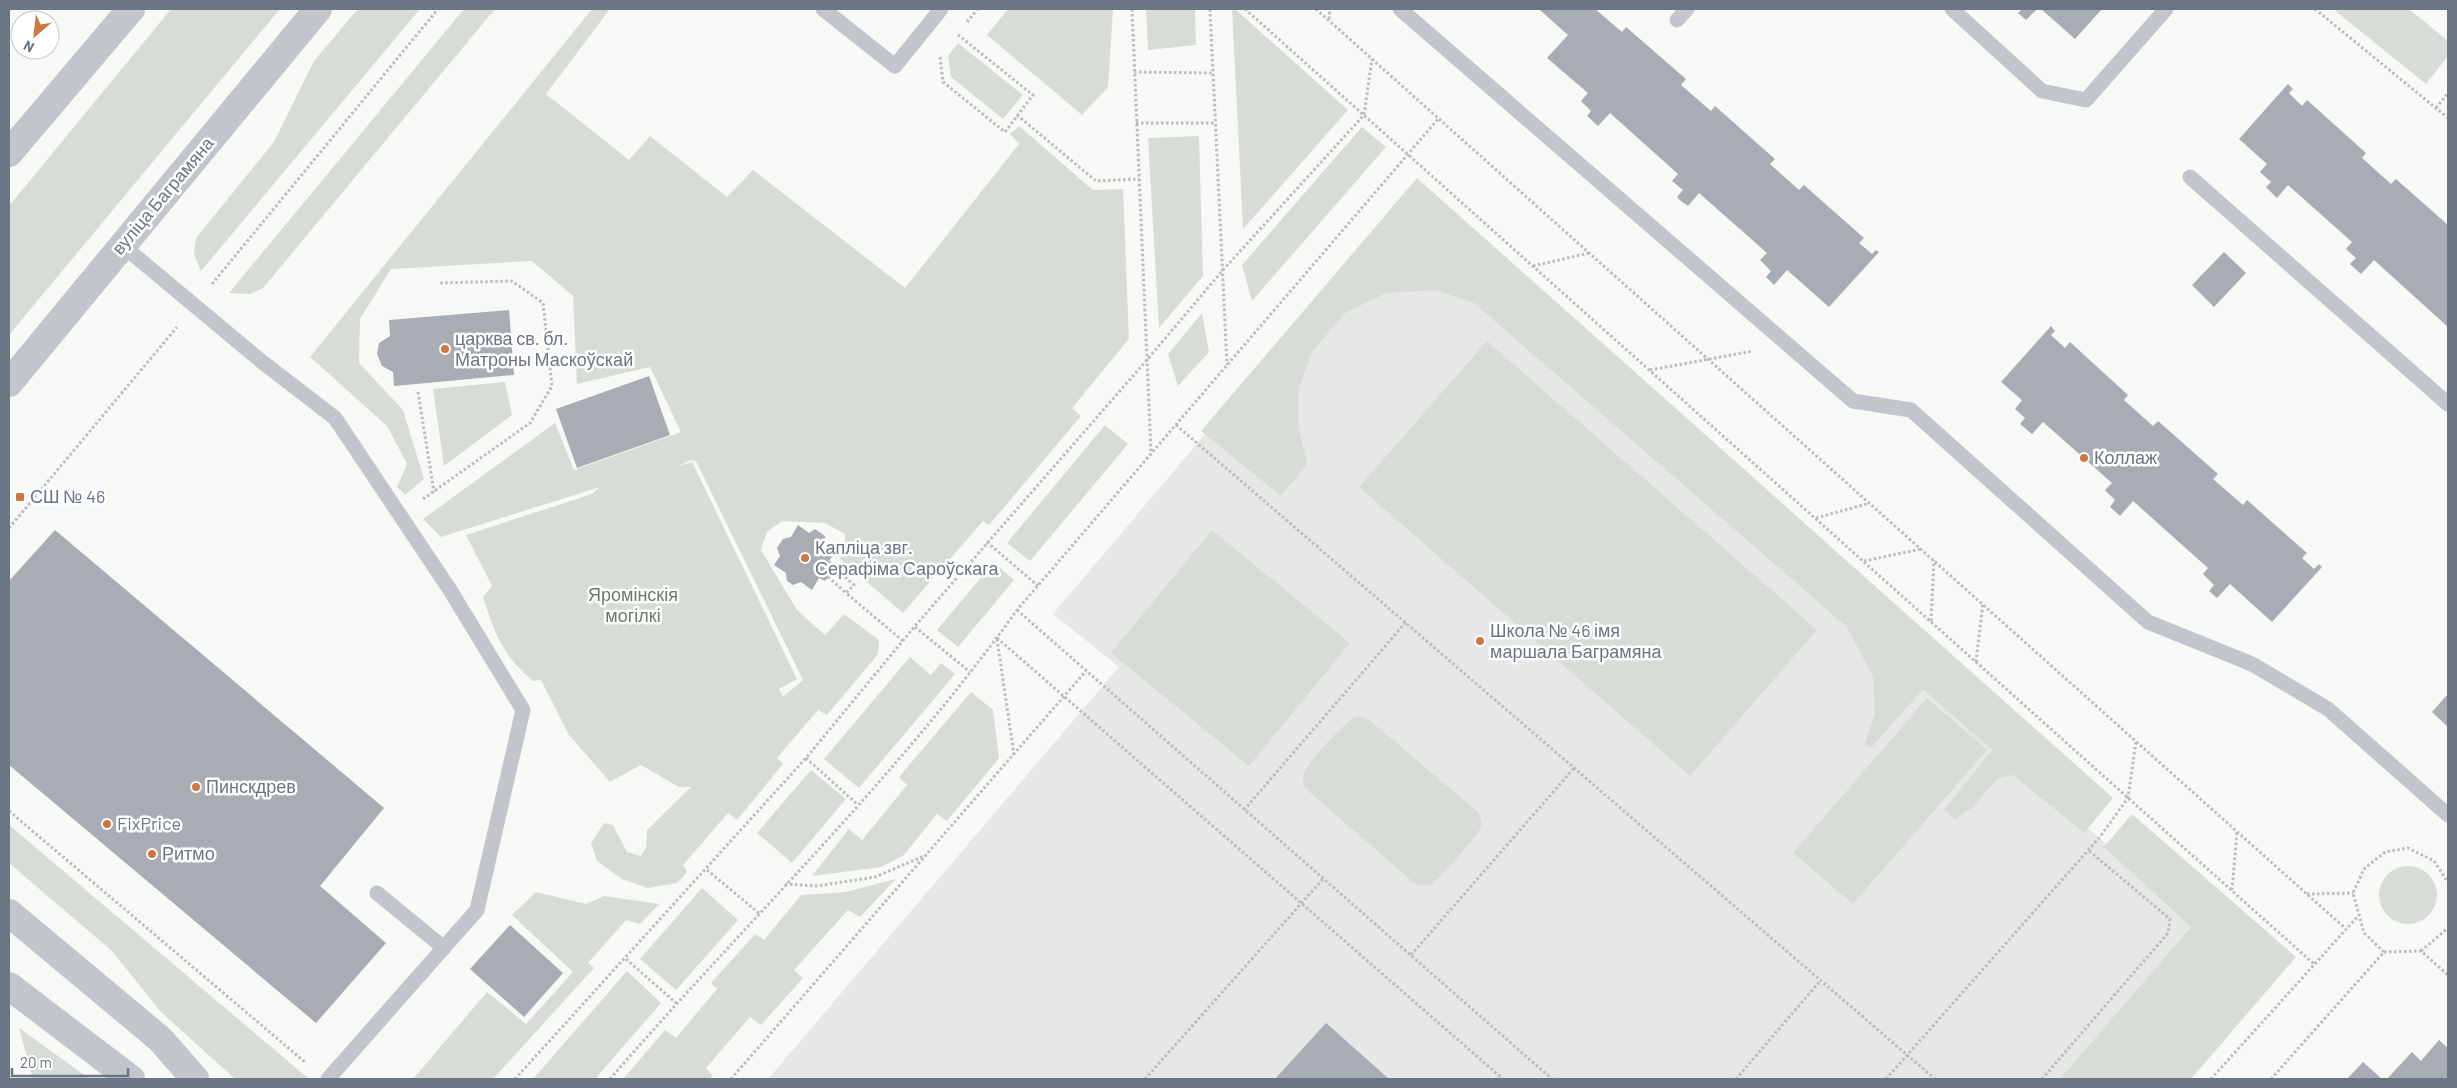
<svg xmlns="http://www.w3.org/2000/svg" width="2457" height="1088" viewBox="0 0 2457 1088" font-family="Barlow,sans-serif">
<rect width="100%" height="100%" fill="#f8f8f6"/>
<!-- built -->
<path fill="#e6e7e6" d="M1389,217L2201,927L2072,1079H768L1119,667L1053,614Z"/>
<!-- green -->
<path fill="#d7ddd6" fill-rule="evenodd" d="M171,9H280L9,335V206Z
M358,9H420L201,271L194,254L196,238L274,142L314,61Z
M464,9H495L263,288L250,294L229,293Z
M592,9H610L546,94L629,160L650,136L727,197L753,170L905,288L1019,144L1010,134L1019,126L1093,190L1123,189L1129,339L1072,408L1081,416L989,525L983,521L903,613L840,559L845,547V534L825,523L782,521L767,532L761,550L797,610L825,635L844,614L879,640L878,654L827,715L818,710L777,758L783,764L737,820L728,813L683,865L687,872L677,883L648,888L622,879L597,861L591,843L604,823L613,825L627,852L641,856L646,848L647,830L691,787H679L641,765L610,782L569,735L541,680L533,681C502,655 495,634 483,597L492,586L466,535L592,494L600,487L441,537L423,519L555,423L574,470L681,432L650,367L577,384L573,296L532,261L391,269L360,319L359,363L403,410L424,479L405,495L397,487L407,464L387,426L310,357ZM691,460L696,461L803,680L783,697L779,689L797,679L692,462L677,467Z
M1008,9H1113L1108,87L1082,115L987,35Z
M1146,9H1195L1196,45L1148,50Z
M1232,9H1235L1348,110L1243,229Z
M2333,9H2409L2448,41V56L2426,84Z
M958,43L1023,95L1003,119L951,77L948,56Z
M1362,127L1386,147L1252,301L1242,265Z
M1199,136L1203,276L1159,328L1148,138Z
M1417,178L2113,798L2084,833L2013,775L1998,778L1973,807L1955,819L1944,810L1992,750L1923,689L1871,748L1865,743L1875,714L1873,677L1847,627L1474,303L1435,290L1386,293L1345,313L1312,352L1299,388L1298,425L1307,464L1281,496L1201,431Z
M1202,313L1209,352L1178,386L1168,354Z
M1487,341L1817,630L1690,776L1359,487Z
M505,382L512,415L444,466L433,389Z
M1105,425L1128,444L1030,561L1007,543Z
M1212,530L1350,643L1249,766L1111,653Z
M994,562L1014,580L958,647L937,630Z
M910,657L931,675L941,663L955,674L859,788L824,759Z
M971,692L993,710L999,758L947,821L937,814L904,855L881,867L812,876L849,829L862,840L907,785L899,777Z
M1927,698L1987,750L1853,904L1793,853Z
M1357,716L1368,719L1478,812C1480,817 1482,821 1481,827C1477,837 1440,878 1431,885L1419,886L1414,883L1305,788C1303,783 1302,778 1304,773C1307,763 1347,719 1357,716Z
M811,770L846,799L792,863L757,833Z
M2132,814L2296,957L2191,1079H2060L2191,927L2104,847Z
M9,825L309,1079H235L161,1012L112,951L9,863Z
M2379 895a29 29 0 1 1 58 0a29 29 0 1 1-58 0Z
M896,879L860,917L848,910L794,970L803,978L761,1025L750,1017L706,1068L713,1076L710,1079H623L665,1030L676,1038L717,989L711,983L755,934L764,940L801,895L846,892Z
M702,888L738,920L676,990L640,959Z
M536,892L586,904L604,896L659,904L640,924L626,920L588,963L594,968L493,1079H413L487,992L526,1024L573,972L512,915Z
M627,971L661,1003L595,1079H533Z
M19,1028L90,1079H33Z"/>
<!-- building -->
<path fill="#a8adb4" d="M1542,9H1595L1622,32L1626,27L1686,79L1681,85L1711,111L1715,106L1775,159L1770,164L1799,190L1804,185L1864,238L1859,243L1872,254L1876,250L1879,252L1829,307L1787,270L1774,285L1766,277L1771,271L1760,260L1767,253L1699,193L1688,206L1682,202L1677,197L1683,190L1672,181L1678,174L1610,113L1598,126L1587,116L1591,111L1581,101L1588,93L1547,58L1568,35L1540,10Z
M2022,9H2037L2026,20L2018,13Z
M2041,9H2102L2075,39Z
M2288,84L2293,89L2289,93L2302,106L2307,100L2366,153L2362,158L2391,184L2396,179L2448,225V327L2374,260L2361,274L2350,264L2356,258L2346,249L2352,242L2288,185L2277,198L2266,187L2271,182L2260,172L2267,164L2239,139Z
M2224,252L2246,273L2214,307L2192,285Z
M509,310L514,375L394,386L393,372L382,366L377,354L379,343L390,336L389,320Z
M2051,326L2055,331L2051,335L2065,348L2070,342L2128,395L2124,400L2153,426L2158,421L2218,474L2213,479L2243,505L2247,500L2307,553L2302,558L2314,569L2319,564L2322,567L2272,622L2230,584L2217,598L2209,591L2214,585L2203,574L2208,568L2133,501L2120,516L2110,507L2115,500L2105,490L2112,483L2043,422L2032,434L2020,424L2025,418L2015,409L2022,400L2001,382Z
M649,376L670,435L577,468L556,409Z
M798,525L809,533L815,529L825,536L826,543L837,549L829,561L835,565L828,577L825,581L819,578L812,590L801,582L793,585L787,581L786,573L774,565L780,556L777,548L783,539L791,537Z
M55,530L384,808L320,886L386,943L316,1023L9,765V581Z
M2448,694V727L2432,712Z
M510,925L563,973L524,1017L470,969Z
M1326,1023L1389,1079H1275Z
M2439,1040L2448,1048V1079H2387L2412,1052L2421,1061Z
M2363,1062L2382,1079H2347Z"/>
<g fill="none" stroke-linecap="round" stroke-linejoin="round">
<!-- path -->
<path stroke="#babcbf" stroke-width="3" stroke-dasharray="2.5 2.5" stroke-linecap="butt" d="M1132,9L1151,452
M1210,9L1227,365
M1245,9L2314,964
M1316,9L2346,929
M2315,9L2448,118
M1329,19L1330,9
M967,22L978,9
M940,57L943,82L1005,132L1033,95L957,34
M1134,72L1214,73
M2436,108L2448,93
M1017,115L1096,181L1139,179
M1136,123H1216
M1533,266L1589,253
M212,284L438,9
M1650,370L1753,351
M418,392L434,492
M1176,425L1935,1079
M423,499L530,423L552,386L543,303L512,281L439,283
M1816,518L1870,503
M9,528L177,327
M987,542L1038,586
M1864,561L1921,549
M834,567L854,585L846,593L903,641
M828,577L846,593
M1017,610L1552,1079
M1931,621L1934,560
M915,627L970,672
M997,638L1503,1079
M997,639L1014,755
M1976,662L1983,603
M806,758L858,805
M1244,810L1406,622
M9,811L306,1063
M707,870L760,914
M785,884L817,886L875,877L924,856
M2232,890L2237,832
M2307,894L2353,893
M2421,951L2448,928
M2384,952L2364,933L2353,893L2364,869L2385,852L2408,848L2434,861L2448,882
M1411,955L1575,767
M626,959L676,1003
M515,1079L806,758L915,626L1146,361L1223,270L1364,115L1372,59
M610,1079C745,923 896,779 1017,610L1439,118
M731,1079L1086,671
M1145,1079L1323,879
M1736,1079L1821,980
M1886,1079L2099,838L2128,798L2136,741
M2042,1079L2168,933L2170,919L2088,850
M2211,1079L2359,915
M2271,1079L2384,952L2421,951L2448,975"/>
<!-- service -->
<path stroke="#c2c5c9" stroke-width="15" d="M823,9L895,66L941,9
M1400,9L1853,401L1911,410L2148,622L2252,664L2328,709L2448,815
M1952,9L2042,91L2086,100L2166,9
M1677,20L1687,9
M2190,177L2448,404
M122,245L261,361L335,418L450,590L523,710L477,910L328,1079
M377,893L444,948"/>
<!-- tertiary -->
<path stroke="#c2c5c9" stroke-width="28" d="M9,153L131,9
M9,383L318,9
M9,913L160,1039L195,1079
M9,986L131,1079"/>
</g>
<!-- markers -->
<g fill="#ce7741" stroke="#fff" stroke-width="2">
<circle cx="445" cy="349" r="5"/>
<circle cx="2084" cy="458" r="5"/>
<rect x="15" y="492" width="10" height="10" rx="2.5"/>
<circle cx="805" cy="558" r="5"/>
<circle cx="1480" cy="641" r="5"/>
<circle cx="196" cy="787" r="5"/>
<circle cx="107" cy="824" r="5"/>
<circle cx="152" cy="854" r="5"/>
</g>
<g text-anchor="middle" stroke-width="5" stroke-linejoin="round" paint-order="stroke">
<!-- street labels -->
<g font-size="18" fill="#6b7583" stroke="#fff">
<text transform="translate(163 196) rotate(-50)" y="6">вуліца Баграмяна</text>
</g>
<!-- poi labels -->
<g font-size="18" fill="#6b7583" stroke="#fff" text-anchor="start">
<text x="455" y="345">царква св. бл.<tspan x="455" dy="21">Матроны Маскоўскай</tspan></text>
<text x="2094" y="464">Коллаж</text>
<text x="30" y="503">СШ № 46</text>
<text x="815" y="554">Капліца звг.<tspan x="815" dy="21">Серафіма Сароўскага</tspan></text>
<text x="1490" y="637">Школа № 46 імя<tspan x="1490" dy="21">маршала Баграмяна</tspan></text>
<text x="206" y="793">Пинскдрев</text>
<text x="117" y="830">FixPrice</text>
<text x="162" y="860">Ритмо</text>
</g>
<!-- park labels -->
<g font-size="18" fill="#6a7b69" stroke="#fff">
<text x="633" y="601">Яромінскія<tspan x="633" dy="21">могілкі</tspan></text>
</g>
</g>
<!-- border -->
<rect width="2457" height="1088" fill="none" stroke="#6b7583" stroke-width="20"/>
<!-- north arrow -->
<g transform="translate(35 35) rotate(208)"><circle r="24" fill="#ffffff" stroke="#c4c8cd"/>
<path d="M0-4L9 19L0 12L-9 19Z" fill="#ce7741"/>
<text y="-8" font-size="14" font-weight="bold" text-anchor="middle" fill="#6b7583">N</text>
</g>
<!-- scale -->
<path d="M12 1068v8h116v-8" fill="none" stroke="#6b7583" stroke-width="2.5"/>
<text x="20" y="1068" font-size="15" fill="#6b7583" stroke="#ffffff" stroke-width="4" paint-order="stroke">20 m</text>
</svg>
